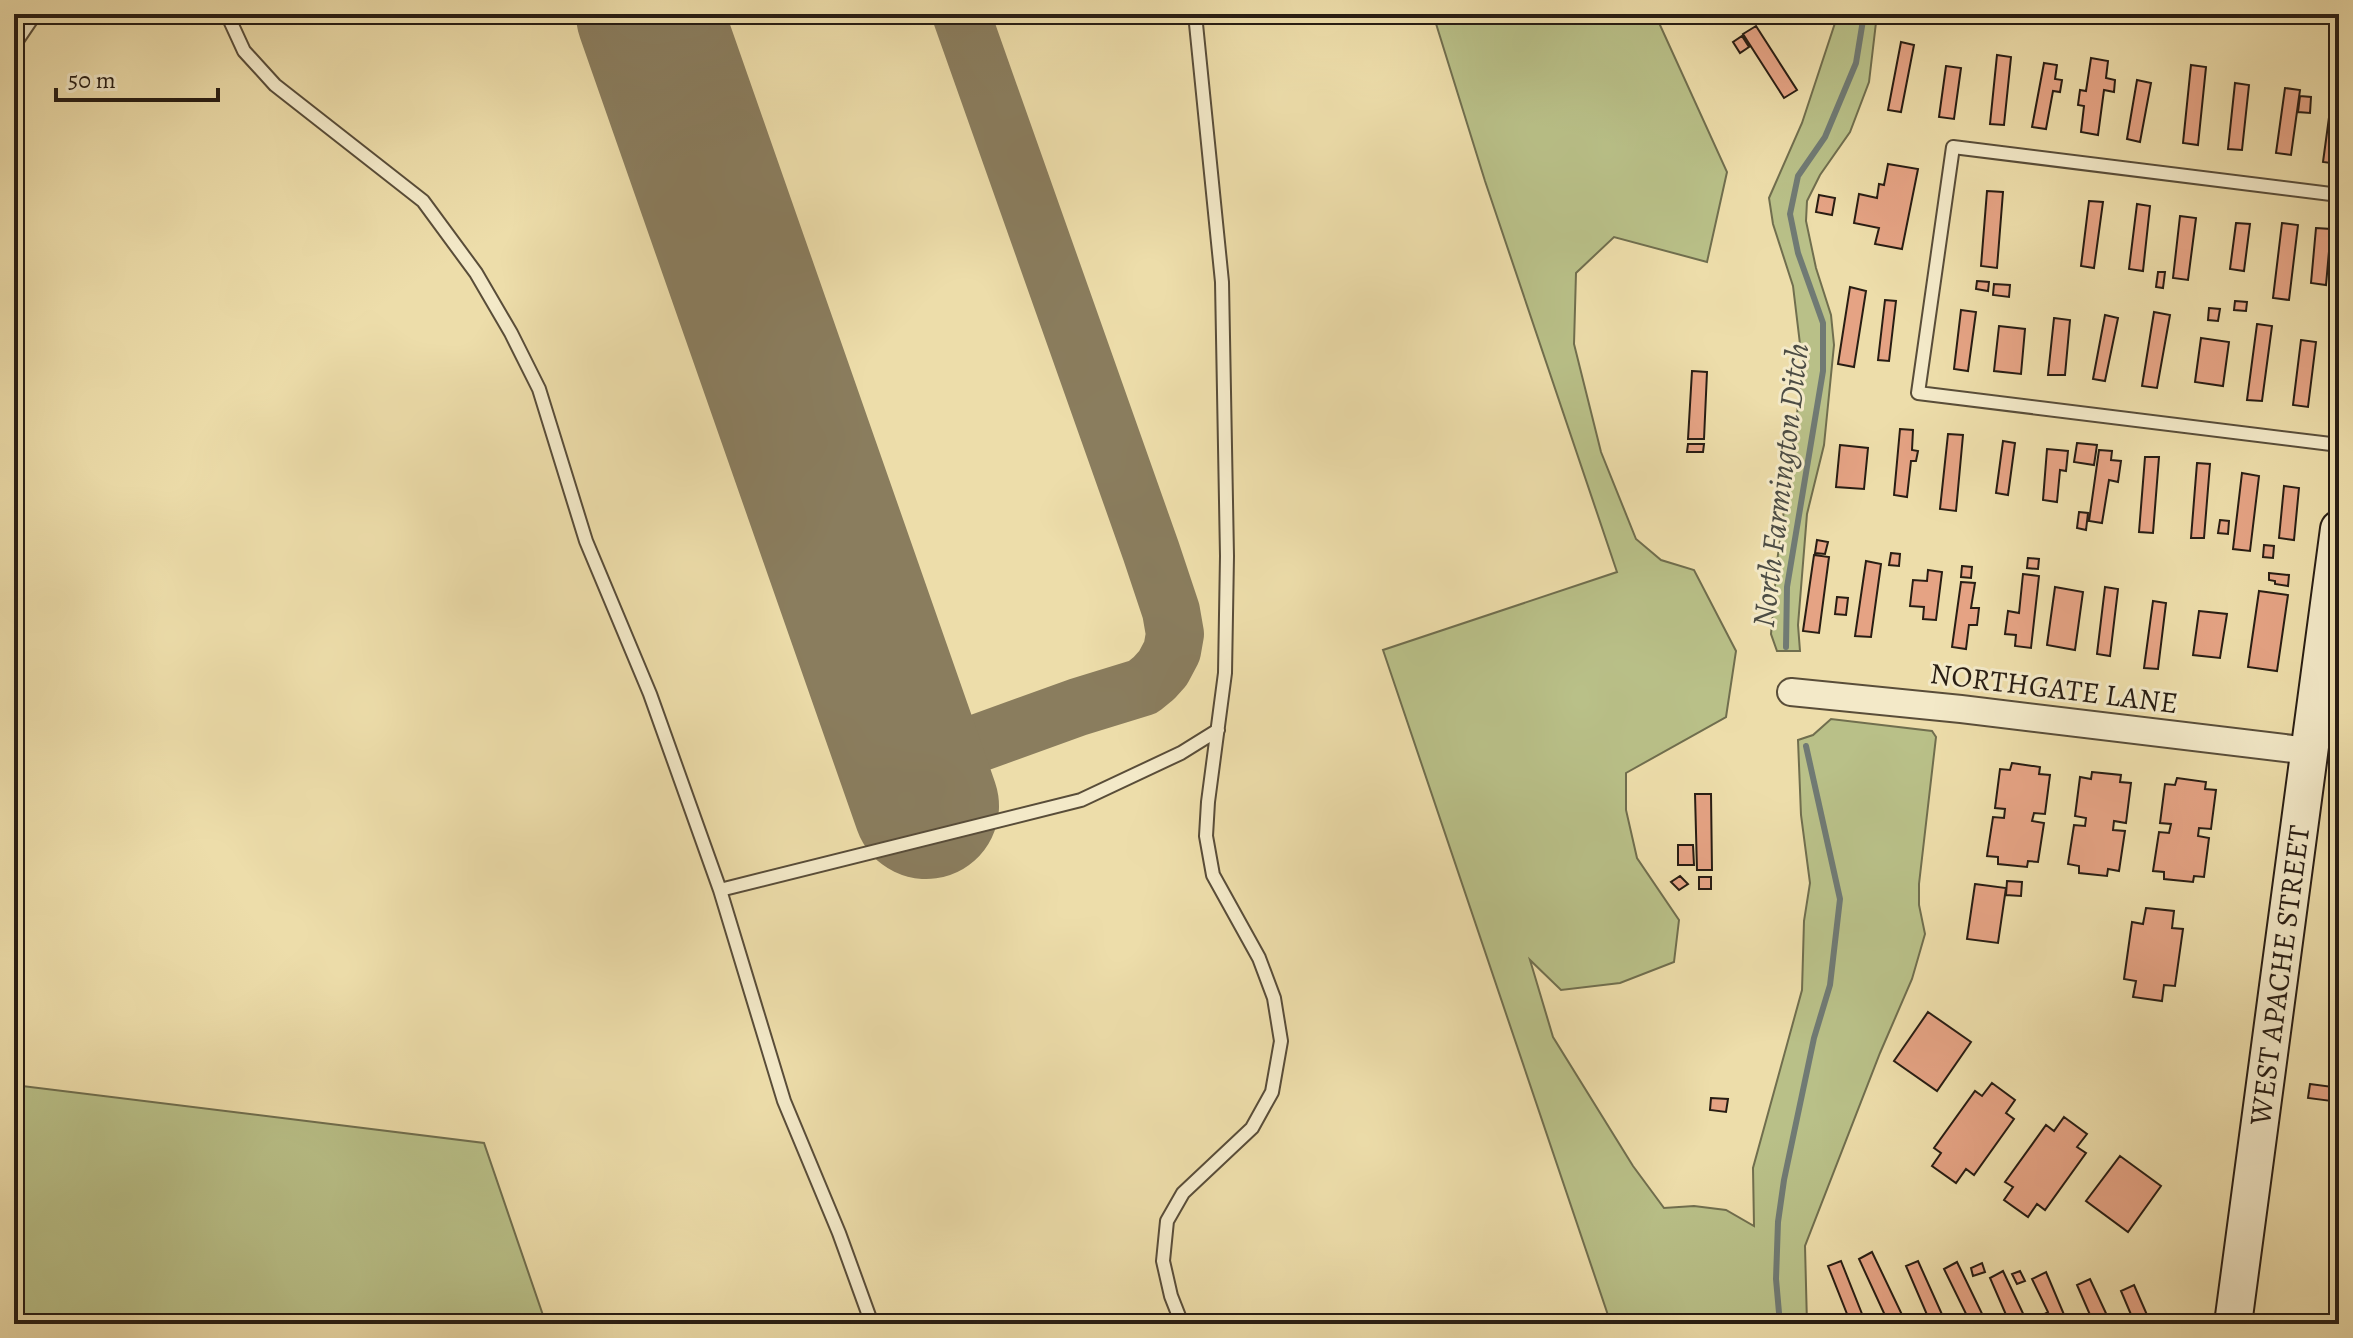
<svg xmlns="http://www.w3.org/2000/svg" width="2353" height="1338" viewBox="0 0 2353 1338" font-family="Alegreya,serif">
<rect width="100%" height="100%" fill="#edddaa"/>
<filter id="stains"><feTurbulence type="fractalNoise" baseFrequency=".0025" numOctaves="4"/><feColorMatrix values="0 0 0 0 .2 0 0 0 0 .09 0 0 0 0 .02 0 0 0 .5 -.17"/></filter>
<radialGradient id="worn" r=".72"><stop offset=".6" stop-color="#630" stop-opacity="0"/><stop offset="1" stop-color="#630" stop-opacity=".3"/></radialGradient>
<!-- green -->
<path fill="#b9c088" stroke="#706e4e" stroke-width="2" d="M1433,14H1655L1727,172L1707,262L1614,237L1576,273L1574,344L1601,452L1636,539L1661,560L1694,570L1736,651L1726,717L1626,773V810L1637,858L1679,920L1674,962L1620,983L1561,990L1530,960L1553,1037L1633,1166L1664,1208L1694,1206L1726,1210L1754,1226L1753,1168L1802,990L1804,921L1810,883L1801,815L1798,740L1813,735L1831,719L1932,731L1936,737L1919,884V905L1925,934L1912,979L1880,1053L1805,1246L1807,1324H1611L1383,650L1617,572L1485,181Z
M1838,14H1877L1869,82L1850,132L1820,175L1807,201L1806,221L1816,268L1831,315L1834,345L1824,445L1807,514L1798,625L1800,651H1777L1771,634L1777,562L1803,369L1793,286L1773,224L1769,198L1802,123Z
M14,1085L484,1143L546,1324H14Z"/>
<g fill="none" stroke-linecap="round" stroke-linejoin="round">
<!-- stream -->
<path stroke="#707a74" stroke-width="6" d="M1786,647L1787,587L1823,371V323L1798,253L1790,214L1798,176L1825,137L1856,63L1864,14
M1780,1324L1776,1279L1778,1222L1784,1180L1814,1038L1830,985L1840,899L1806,746"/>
<!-- taxiway -->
<path stroke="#8a7d5e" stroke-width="58" d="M912,767L1078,707L1143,687L1154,678L1163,668L1172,651L1175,634L1171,611L1151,551L961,14"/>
<!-- runway -->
<path stroke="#8a7d5e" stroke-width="146" d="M649,14L926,806"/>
</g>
<!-- building -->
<path fill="#e5a384" stroke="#281d13" stroke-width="2" d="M1756,26L1797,90L1784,98L1743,34Z
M1742,36L1749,47L1740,53L1733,42Z
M1901,42L1914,45L1901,112L1888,110Z
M1997,55L2011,57L2004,125L1990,124Z
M2091,58L2108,61L2106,78L2115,80L2114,92L2104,90L2098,135L2081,132L2084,106L2078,105L2080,90L2086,91Z
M2044,63L2057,65L2055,79L2062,80L2060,92L2053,91L2046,129L2032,127Z
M2191,65L2206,67L2198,145L2183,143Z
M1946,66L1961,68L1954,119L1939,117Z
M2137,80L2151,83L2140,142L2127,139Z
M2235,83L2249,85L2242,150L2228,149Z
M2285,88L2300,90L2291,155L2276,153Z
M2333,88L2339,89V164L2323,162Z
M2300,96L2311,97L2310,113L2298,112Z
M1888,164L1918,169L1902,249L1875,244L1879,228L1854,223L1859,194L1877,198L1879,184L1884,185Z
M1987,191L2003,192L1997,268L1981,266Z
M1819,195L1835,198L1832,215L1816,212Z
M2089,201L2103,202L2094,268L2081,266Z
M2137,204L2150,206L2143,271L2129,269Z
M2180,216L2196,218L2188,280L2173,278Z
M2236,223L2250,224L2244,271L2230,269Z
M2282,223L2298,225L2289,300L2273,298Z
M2316,228L2331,229L2326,285L2311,283Z
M2158,272H2165L2163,288L2156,287Z
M1977,281L1989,282L1988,291L1976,289Z
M1994,284L2010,285L2009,297L1993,295Z
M1850,287L1866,291L1854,367L1838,364Z
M1885,300L1896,301L1889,361L1878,360Z
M2235,301L2247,302L2246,311L2234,310Z
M2209,308L2220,309L2218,321L2208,320Z
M1961,310L1976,312L1968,371L1954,369Z
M2154,312L2170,315L2157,388L2142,386Z
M2105,315L2118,318L2105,381L2093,379Z
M2054,318L2070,320L2065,375H2048Z
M2257,324L2272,326L2262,401L2247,400Z
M1999,326L2025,329L2021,374L1994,371Z
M2201,338L2229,342L2223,386L2195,382Z
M2301,340L2316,342L2308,407L2293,405Z
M1692,371L1707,372L1704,439H1688Z
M1900,429L1913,430L1912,450L1918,451L1916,461H1911L1907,497L1894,495Z
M1948,434L1963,435L1956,511L1940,509Z
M2003,441L2015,443L2008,495L1996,493Z
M2077,443L2097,445L2094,465L2074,462Z
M1688,444H1704L1703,452H1687Z
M1840,445L1868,448L1864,489L1836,487Z
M2047,449L2068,451L2066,471L2060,470L2057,502L2043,500Z
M2099,450L2112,451L2111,460L2121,461L2118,482L2109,480L2102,523L2089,521Z
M2145,457H2159L2153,533L2139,532Z
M2197,463L2210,464L2204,538H2191Z
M2242,473L2259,476L2250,551L2233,549Z
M2284,486L2299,488L2294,540L2279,538Z
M2079,512L2088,513L2086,530L2077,528Z
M2220,520L2229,521L2228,534L2218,533Z
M1817,540L1828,542L1825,554L1815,553Z
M2264,545L2274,546L2273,558L2263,557Z
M1891,553L1900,554L1899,566L1889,565Z
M1814,555L1829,557L1819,633L1803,631Z
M2028,558L2039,559L2038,569L2027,568Z
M1866,561L1881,564L1871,637L1855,636Z
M1962,566L1972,567L1971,578L1961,577Z
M1928,570L1942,572L1936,620L1923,619L1924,607L1910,606L1913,580L1927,581Z
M2269,573L2289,575L2288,586L2275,584V581L2269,580Z
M2023,574L2039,576L2031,648L2015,646L2016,635L2005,634L2008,611L2019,613Z
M1961,582L1975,583L1971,608H1979L1977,625H1969L1966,649L1952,647Z
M2055,587L2083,592L2075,650L2047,645Z
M2105,587L2118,589L2110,656L2097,654Z
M2259,591L2288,595L2277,671L2248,667Z
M1837,597L1848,598L1846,615L1835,614Z
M2153,601L2166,603L2158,669L2144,668Z
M2199,611L2227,614L2220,658L2193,655Z
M2012,763L2040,767L2039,774L2050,775L2045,814L2034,813L2032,821L2044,823L2038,862L2028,861L2027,867L1998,864V857L1987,856L1993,817L2004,818L2005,809L1995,808L2000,769L2010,770Z
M2092,772L2121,775L2120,782L2131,783L2126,823L2114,821L2113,830L2125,831L2119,871L2108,869L2107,876L2079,873V866L2068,864L2074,825L2085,826L2086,818L2075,816L2080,777L2091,779Z
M2177,778L2206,782L2205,789L2216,790L2211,829L2199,828L2198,836L2209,838L2204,877L2194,876L2193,882L2164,879V872L2153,871L2159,832L2169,833L2171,824L2160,823L2165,784L2175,785Z
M1695,794H1711L1712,870H1697Z
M1678,845H1693L1694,865H1678Z
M1680,876L1688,884L1679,890L1671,882Z
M1699,877H1711V889H1699Z
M2007,881L2022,882L2021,896L2006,895Z
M1975,884L2006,888L1998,943L1967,939Z
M2146,908L2174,911L2172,928L2183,929L2175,986L2164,985L2162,1001L2133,997L2136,981L2124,979L2132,922L2143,924Z
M1928,1012L1971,1042L1937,1091L1894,1061Z
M1992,1083L2015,1100L2006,1113L2014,1119L1974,1175L1966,1169L1956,1183L1932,1166L1941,1153L1934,1148L1975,1091L1982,1096Z
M2310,1084L2333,1087L2331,1101L2308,1098Z
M1711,1098L1728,1099L1726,1112L1710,1110Z
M2064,1117L2087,1134L2077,1147L2086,1153L2045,1210L2037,1204L2028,1217L2004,1200L2013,1187L2005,1182L2046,1125L2054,1131Z
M2120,1156L2161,1186L2128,1232L2086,1201Z
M1872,1252L1905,1321L1898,1324H1889L1859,1259Z
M1841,1261L1866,1324H1851L1828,1266Z
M1918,1261L1945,1321L1938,1324H1931L1906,1266Z
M1957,1262L1987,1324H1971L1944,1269Z
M1982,1263L1985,1272L1973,1276L1971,1268Z
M2003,1271L2028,1324H2010L1990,1278Z
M2020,1271L2025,1281L2017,1284L2012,1274Z
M2046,1272L2068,1324H2042L2039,1317L2048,1312L2032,1279Z
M2090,1279L2111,1324H2094L2077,1285Z
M2134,1285L2151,1324H2135L2121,1291Z"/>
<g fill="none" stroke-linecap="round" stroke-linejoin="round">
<defs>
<path id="lane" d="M227,14L244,51L275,85L423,201L476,273L511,333L539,389L586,541L650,694L720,890L784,1101L839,1233L872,1324
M14,45L35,14
M2339,195L1953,147L1918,393L2339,445
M720,890L1081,800L1181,753L1218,730
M1182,1324L1171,1296L1163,1261L1167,1221L1183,1193L1252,1128L1272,1092L1281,1041L1274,998L1259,958L1213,875L1206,836L1208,802L1225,673L1227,556L1222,282L1195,14"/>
<path id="street" d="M1791,692L1961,709L2309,751"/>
<g id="secondary">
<path id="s1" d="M2233,1324L2339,529"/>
</g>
</defs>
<!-- lane casing -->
<use href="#lane" stroke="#594d39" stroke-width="16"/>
<!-- street casing -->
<use href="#street" stroke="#594d39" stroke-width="30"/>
<!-- secondary casing -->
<use href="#secondary" stroke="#281d13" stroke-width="40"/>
<!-- lane -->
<use href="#lane" stroke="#f3e9c8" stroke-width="12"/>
<!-- street -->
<use href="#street" stroke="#f3e9c8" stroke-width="26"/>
<!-- secondary -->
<use href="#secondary" stroke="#f3e9c8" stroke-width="36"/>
</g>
<g text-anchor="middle" stroke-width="6" stroke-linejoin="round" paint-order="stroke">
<!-- street labels -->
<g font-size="30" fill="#281d13" stroke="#f3e9c8">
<text transform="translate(2054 688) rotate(7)" y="10">NORTHGATE LANE</text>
<text dy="10" stroke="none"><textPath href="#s1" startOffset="352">WEST APACHE STREET</textPath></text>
</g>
<!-- water labels -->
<g font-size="32" font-style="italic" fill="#4c4c44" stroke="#f3e9c8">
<text transform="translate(1780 485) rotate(-83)" y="11">North Farmington Ditch</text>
</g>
</g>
<!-- margin -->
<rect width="2353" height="1338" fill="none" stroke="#edddaa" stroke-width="48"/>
<rect x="16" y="16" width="2321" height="1306" fill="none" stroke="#281d13" stroke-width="4"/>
<rect x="24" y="24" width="2305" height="1290" fill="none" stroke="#281d13" stroke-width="2"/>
<!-- scale -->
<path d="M56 88v12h162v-12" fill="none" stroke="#281d13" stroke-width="4"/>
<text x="68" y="88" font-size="24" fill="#281d13" stroke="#f3e9c8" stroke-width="6" paint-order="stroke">50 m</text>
<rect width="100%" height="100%" filter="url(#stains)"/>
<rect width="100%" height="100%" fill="url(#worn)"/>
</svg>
